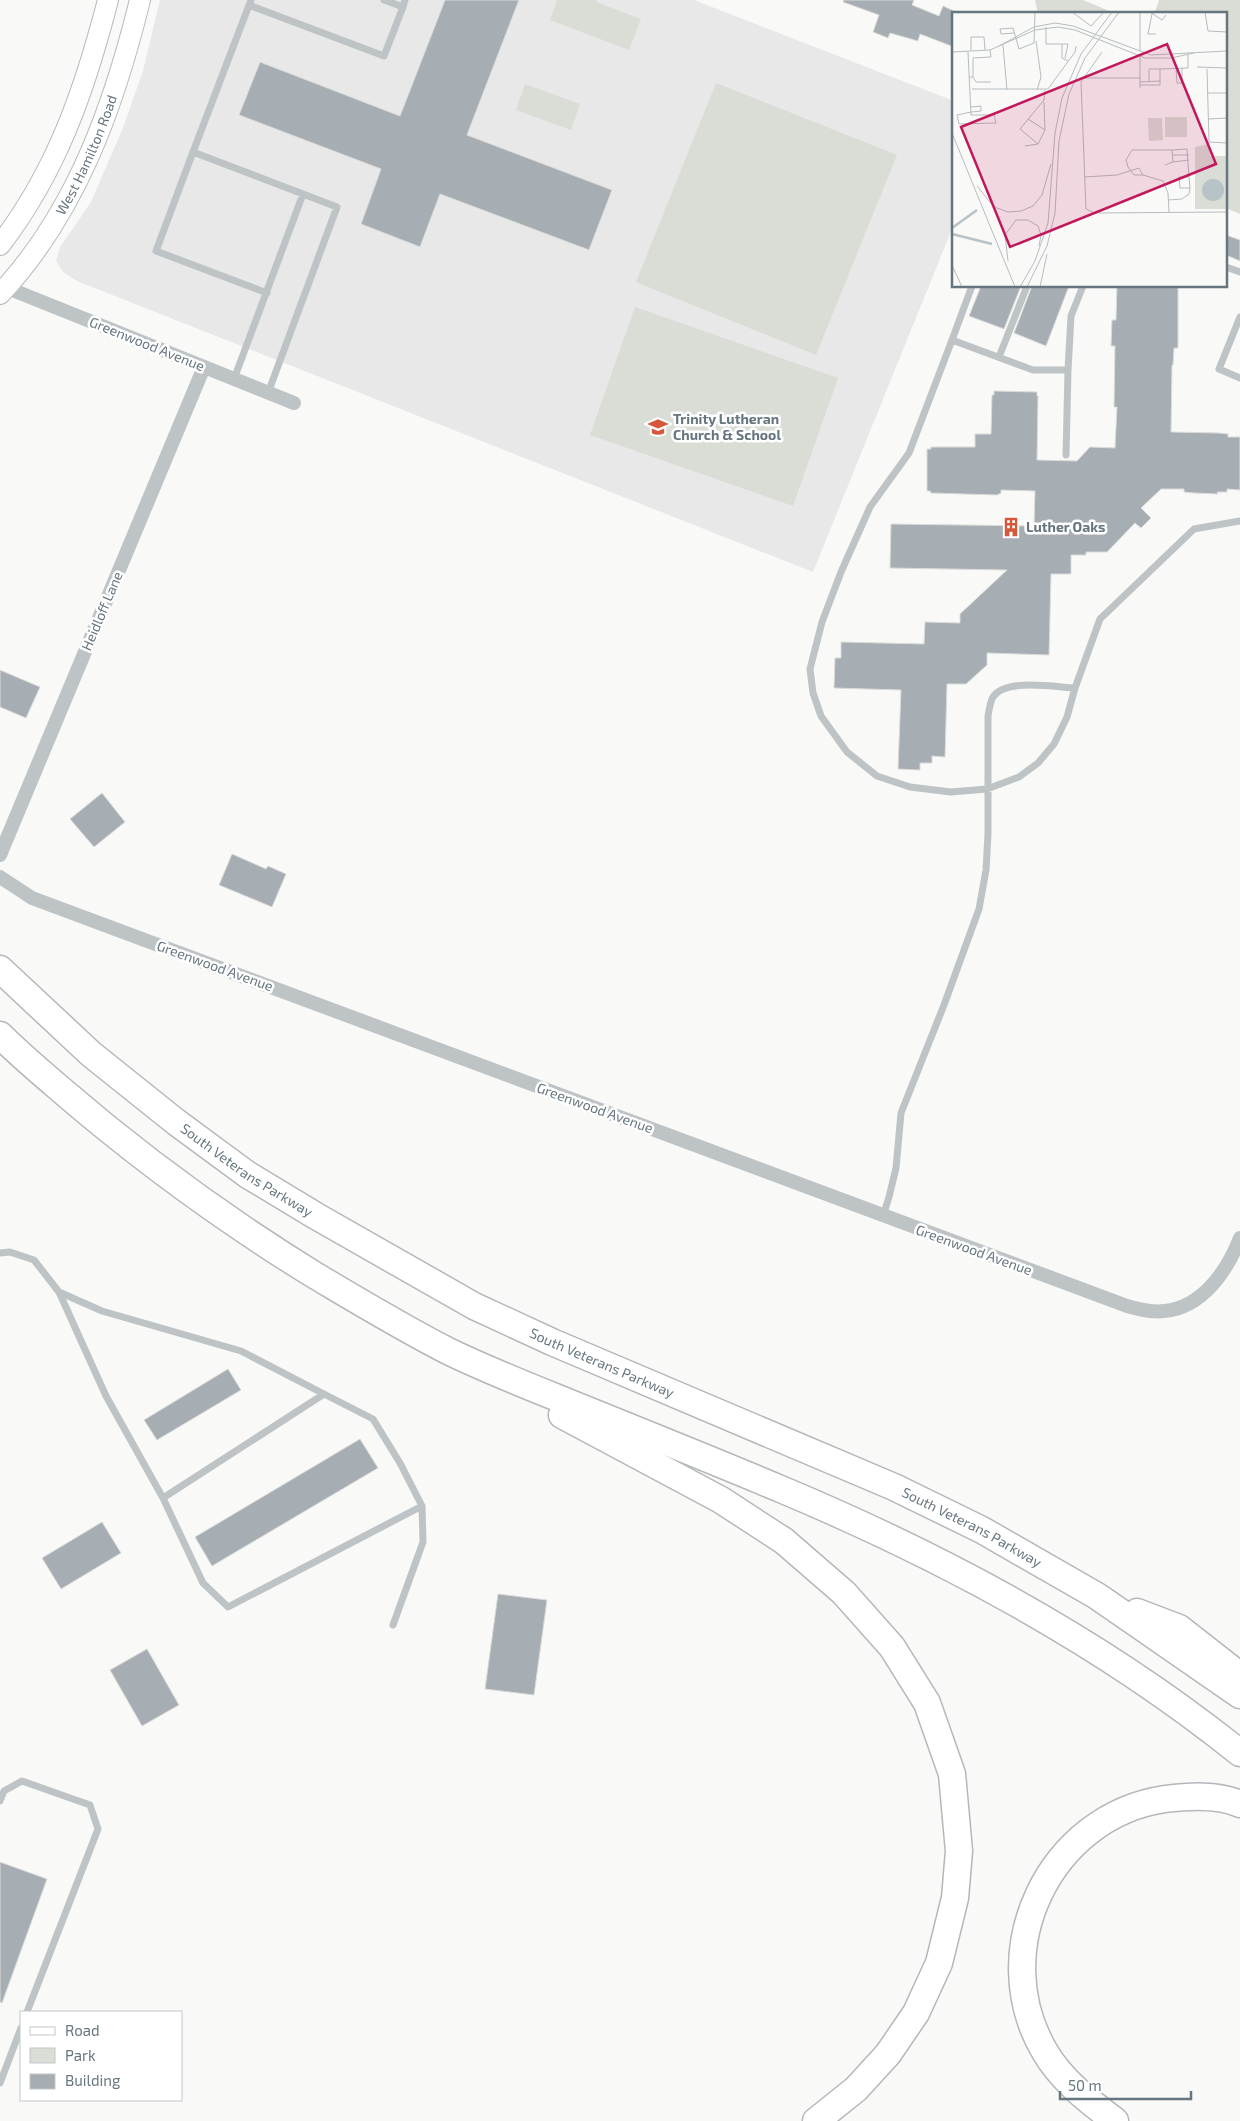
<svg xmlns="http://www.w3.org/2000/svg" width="1240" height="2121" viewBox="0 0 1240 2121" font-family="'Exo 2',sans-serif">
<rect width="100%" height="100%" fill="#f9f9f7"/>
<!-- built -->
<path fill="#e7e8e7" d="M160,0H694L954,101V224L813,572L77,281L63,272L56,261L60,247L91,202L123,128L143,71Z"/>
<!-- green -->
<path fill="#d9ddd6" d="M557,0H597L596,2L641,19L629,50L550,20Z
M1035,0H1083L1117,14H1038Z
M1159,0H1240V214L1226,208V14H1154Z
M716,83L897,155L816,355L636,282Z
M525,84L580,104L571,130L516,110Z
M635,307L838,378L793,506L590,435Z"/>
<!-- building -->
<path fill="#a6aeb3" stroke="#dbdbd9" d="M445,0H519L467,135L612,190L589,250L440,194L420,247L361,224L381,169L239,115L260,62L400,116Z
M844,0H914L912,5L939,16L943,6L954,11V47L920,34L918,41L890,33L888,38L873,32L879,15L843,2Z
M1226,235L1240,240V261L1226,255Z
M981,286H1021L1004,329L969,316Z
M1032,286H1069L1046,346L1014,333Z
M1117,286H1178V348H1174L1173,365H1172L1171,432L1219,433L1228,434V437H1240V490L1227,489V492H1217L1218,494L1194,493L1184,492V489H1161L1141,508L1151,518L1141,528L1135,523L1107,552H1086V555H1071V574H1051L1049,655L987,653V665L966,684H947L945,757L932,756V763H920V770L898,769L901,690L834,688L835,658H841V642L924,644L925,622L960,623V614L1007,570L890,568L891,524L1034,526L1035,491L1001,490V493L997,495L931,493L930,491H927V449H931V447H975V434H991L992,395H994V391L1037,392V396H1038L1037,460L1077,461L1090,447L1115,448L1117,407H1114L1115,346H1111L1112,320H1116Z
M0,670L40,687L26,718L0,707Z
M102,793L125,822L94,847L70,819Z
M232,854L266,869L268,866L286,874L272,907L219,885Z
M228,1369L241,1390L157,1440L144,1420Z
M360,1439L378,1468L212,1566L195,1537Z
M102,1522L121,1553L61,1589L42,1558Z
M498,1594L547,1600L534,1695L485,1689Z
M147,1649L179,1705L142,1726L110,1670Z
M0,1862L47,1879L2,2003L0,2002Z"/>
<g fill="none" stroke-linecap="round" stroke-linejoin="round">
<defs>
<g id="secondary">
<path d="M0,245C57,171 85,89 108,0"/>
<path id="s1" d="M0,294C76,213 114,106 140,0"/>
</g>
<g id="highway">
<path id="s2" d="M0,969L91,1054L176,1122L248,1175L316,1216L474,1306L552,1342L894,1487L982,1530L1097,1596L1240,1695"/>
<path d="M0,1035C19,1054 39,1071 59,1088C140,1158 225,1220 316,1276C360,1302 403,1328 448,1351C489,1371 533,1388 575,1405C644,1433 714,1461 783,1490C945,1558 1102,1642 1240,1753"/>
<path d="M562,1415L721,1500L784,1541L844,1593L892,1647L927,1703L952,1774L959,1851L955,1898L939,1963L916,2013L888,2054L856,2089L816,2121"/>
<path d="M1137,1612L1179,1628L1239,1675"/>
<path d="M1115,2121C1089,2101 1062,2081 1045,2052C985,1951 1049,1816 1165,1799C1189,1796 1218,1794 1240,1804"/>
</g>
</defs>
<!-- secondary casing -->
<use href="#secondary" stroke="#b3b9bd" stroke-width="22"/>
<!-- highway casing -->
<use href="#highway" stroke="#b4b8bb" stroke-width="29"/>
<!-- lane -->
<path stroke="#bec3c6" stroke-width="7" d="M249,5L384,56L403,7L384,0
M403,7L405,0
M193,152L251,0
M1226,267L1240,272
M972,286L952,340L1033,370H1068L1066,455
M267,293L156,251L193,152L337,207L268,393
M1240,317L1219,369L1240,378
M952,340L909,453L870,507L841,572L822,622L810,669L813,693L821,716L847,752L877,776L910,787L951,792L987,789L1019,777L1038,763L1054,744L1067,717L1075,688
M999,357L1027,286
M1068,370L1071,316L1083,286
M234,379L303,194
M883,1216L889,1197L896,1168L901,1113L944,1005L979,909L986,870L988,834V716C989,711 990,702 993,697C1005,678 1055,687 1075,688L1100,619L1194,529L1240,521
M0,1253L10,1252L34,1260L59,1292L106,1396L163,1498L203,1583L228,1607L422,1506
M59,1292L102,1311L241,1351L324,1394L163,1498
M324,1394L373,1419L400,1463L422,1506L423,1542L393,1625
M0,1801L4,1791L22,1781L90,1805L98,1829L27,2012
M0,2083L21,2028"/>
<!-- street -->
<path stroke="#bec3c6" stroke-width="14" d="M0,285L294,403
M0,855L204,367
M0,877L32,898L1127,1306C1134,1308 1142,1310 1150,1311C1196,1316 1225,1276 1240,1238"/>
<!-- secondary -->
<use href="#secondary" stroke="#fff" stroke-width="20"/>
<!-- highway -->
<use href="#highway" stroke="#fff" stroke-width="26"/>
</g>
<!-- icons -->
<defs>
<symbol id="school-bare" viewBox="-9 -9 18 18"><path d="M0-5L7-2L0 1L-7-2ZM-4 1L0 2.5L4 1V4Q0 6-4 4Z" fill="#d5583b" stroke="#fff" stroke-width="2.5" paint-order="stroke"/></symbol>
<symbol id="building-bare" viewBox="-9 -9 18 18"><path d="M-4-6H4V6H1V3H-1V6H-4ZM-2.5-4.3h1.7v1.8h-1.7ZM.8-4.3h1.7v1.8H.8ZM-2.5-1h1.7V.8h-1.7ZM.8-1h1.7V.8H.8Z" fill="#d5583b" stroke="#fff" stroke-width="2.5" paint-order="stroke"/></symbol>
</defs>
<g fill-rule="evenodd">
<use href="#school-bare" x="644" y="413" width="28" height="28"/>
<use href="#building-bare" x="997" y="513" width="28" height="28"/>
</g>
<g text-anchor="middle" stroke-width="5" stroke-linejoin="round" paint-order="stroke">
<!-- street labels -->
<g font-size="14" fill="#66767f" stroke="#fff">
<text dy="5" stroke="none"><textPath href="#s1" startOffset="165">West Hamilton Road</textPath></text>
<text transform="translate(147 344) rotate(22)" y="5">Greenwood Avenue</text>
<text transform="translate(102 611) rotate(-67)" y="5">Heidloff Lane</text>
<text transform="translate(215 966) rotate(20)" y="5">Greenwood Avenue</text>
<text transform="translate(595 1108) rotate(20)" y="5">Greenwood Avenue</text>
<text dy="5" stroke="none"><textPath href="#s2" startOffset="319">South Veterans Parkway</textPath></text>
<text transform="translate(974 1250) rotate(20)" y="5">Greenwood Avenue</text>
<text dy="5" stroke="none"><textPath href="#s2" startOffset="724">South Veterans Parkway</textPath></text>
<text dy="5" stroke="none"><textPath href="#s2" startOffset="1129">South Veterans Parkway</textPath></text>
</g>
<!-- poi labels -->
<g font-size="14" font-weight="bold" fill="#66767f" stroke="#fff" text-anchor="start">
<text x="673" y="424">Trinity Lutheran<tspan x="673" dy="16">Church &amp; School</tspan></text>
<text x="1026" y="532">Luther Oaks</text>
</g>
</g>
<!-- overview -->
<g transform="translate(952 12)">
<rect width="275" height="275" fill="#f9f9f7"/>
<path d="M213,105H235V125H213ZM196,106H210L211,128L197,129ZM257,132L258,144H275V197H243V135Z" fill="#d9ddd6"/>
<path d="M250 178a11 11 0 1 1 22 0a11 11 0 1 1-22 0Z" fill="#b7c3c7"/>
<path fill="none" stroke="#b7c3c7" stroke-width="2.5" d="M0,216L25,198M0,222L40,232"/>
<path fill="none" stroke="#b5bdc0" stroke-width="1" d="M120,0L139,14L152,0M198,0L210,8L214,3M253,0L256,19L275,20M200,2L196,22H204M94,15V32H110V46L116,49M62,21L49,22L48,17L61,16L67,37L82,31L83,0M84,29L89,65L85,78M110,32H116L113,46M51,33L55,78M47,34L82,15L103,11L121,14L199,43L275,39M19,38V25H32L33,38M188,39V0M0,40L38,38L83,18L106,15L123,18L193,46H219L242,41M16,40L19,103H42L44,111L7,112L5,103L19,100M150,40L129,70L134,197L143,201L275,200M188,44V76M245,55L275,56M224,56L225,71H230V56M208,57L236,56V43M255,57L257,130L275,131M17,65H21V46L39,45L38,38M21,65L24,70H39M130,66H188M188,70L208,69M188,73H208V57H197V69M20,77H96L123,40L124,34M255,81H275M19,95L29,94V99L19,100M76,107L93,118L92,90M256,107L275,106M0,121L63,275M86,132L68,117L92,88L93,78M73,134L86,132L93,118M220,143H237M221,150L237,148M213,153L221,150L220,138L235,137L237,165M191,163H182L176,155L174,148L180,138H220M132,165L165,163L187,156L191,163L211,169L216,181L217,200M25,174L42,195L56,200L69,199L81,194L90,183L99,152M216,188L230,187L237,182L238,176H228L227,165H237L238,176M56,249L53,223L64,208H76L86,214L89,223L87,234M0,253L10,275M68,275L83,249L96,211L103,121L110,86L129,42L160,0M75,275L95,234L103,201L107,129L117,82L133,46L167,0M88,275L95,242"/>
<path fill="#c2185b" fill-opacity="0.15" stroke="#c2185b" stroke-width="2.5" d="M215,32L264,152L58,235L9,115Z"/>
<rect width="275" height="275" fill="none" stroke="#66767f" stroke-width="2.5"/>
</g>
<!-- legend -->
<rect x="20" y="2011" width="162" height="90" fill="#ffffff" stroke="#c2c8cc"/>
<rect x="30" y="2027" width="25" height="8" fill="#ffffff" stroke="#c2c8cc"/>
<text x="65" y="2036" font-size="15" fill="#66767f">Road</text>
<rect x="30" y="2048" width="25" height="15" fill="#d9ddd6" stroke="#c2c8cc"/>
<text x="65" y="2061" font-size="15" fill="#66767f">Park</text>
<rect x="30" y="2074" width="25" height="15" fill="#a6aeb3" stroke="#c2c8cc"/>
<text x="65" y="2086" font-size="15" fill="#66767f">Building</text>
<!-- scale -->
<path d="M1060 2091v8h131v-8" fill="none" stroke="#66767f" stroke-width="2.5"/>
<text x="1068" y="2091" font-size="15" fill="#66767f" stroke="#ffffff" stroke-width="4" paint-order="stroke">50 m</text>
</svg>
